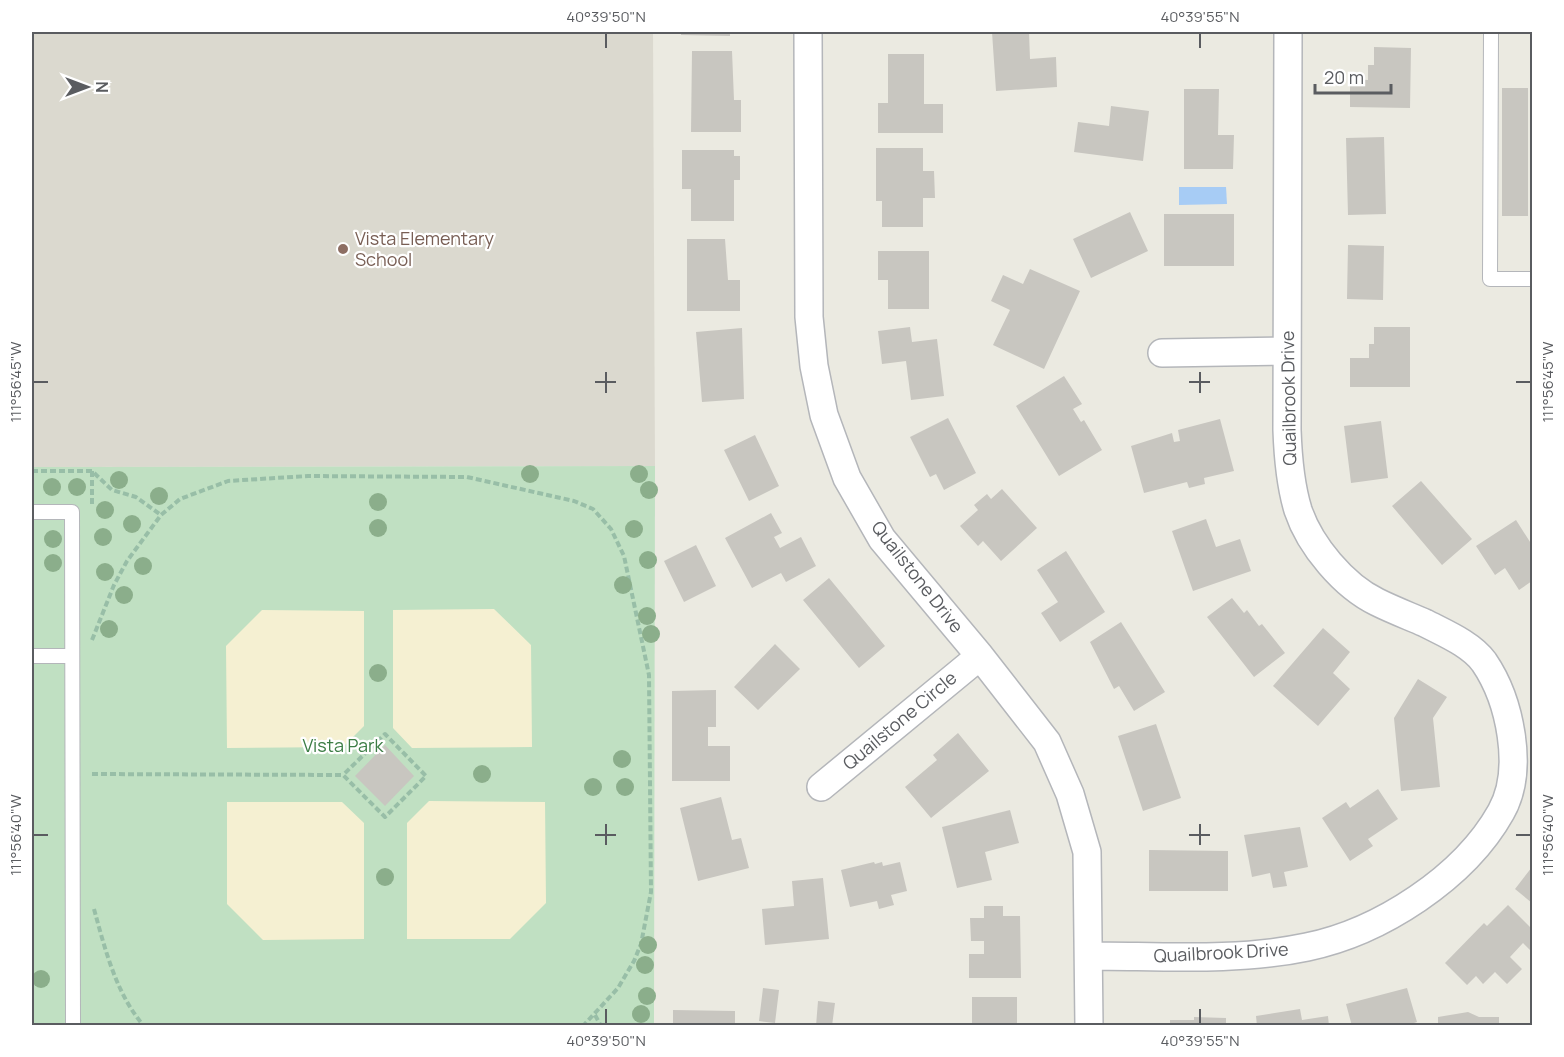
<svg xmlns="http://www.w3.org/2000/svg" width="1564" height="1057" viewBox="0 0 1564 1057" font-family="Manrope,sans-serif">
<rect width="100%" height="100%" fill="#ebeae1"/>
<!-- education -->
<path fill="#dbd9cf" d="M32,32H653L655,466L32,467Z"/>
<!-- green -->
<path fill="#c0e0c2" d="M655,466L654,1025H32V467Z"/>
<!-- sand -->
<path fill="#f5f0d2" d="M494,609L531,645L532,747L412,748L393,728V610Z
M262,610L364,611V726L343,747L227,748L226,646Z
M429,801L545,802L546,903L510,939H407V823Z
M227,802H342L364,823V939L263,940L227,904Z"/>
<!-- water -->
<path fill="#a7ccf5" d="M1179,187H1226L1227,204L1179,205Z"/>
<!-- building -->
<path fill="#c8c6c0" d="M681,32H730V36L681,35Z
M992,32H1029L1030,59L1056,57L1057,87L996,91Z
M1374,47L1411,48L1410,108L1350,107V79L1368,80V65H1374Z
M692,51H732L734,100H741V132H691Z
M888,54H924V104H943V133H878V103H888Z
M1502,88H1528V216H1502Z
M1184,89H1219L1218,135H1234L1233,169H1184Z
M1111,106L1149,111L1143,161L1074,152L1078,122L1109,126Z
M1384,137L1386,214L1348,215L1346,138Z
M876,148H923V171H934L935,198H923V227H882V201H876Z
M682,150H734V156H740V180H734V221H691V189H682Z
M1130,212L1148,251L1091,278L1073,239Z
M1164,214H1234V266H1164Z
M687,239H725L728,280H740V311H687Z
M1348,245L1384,246L1383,300L1347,299Z
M878,251H929V309H888V280H878Z
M1030,269L1080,291L1044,369L993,345L1010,310L991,301L1003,275L1023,284Z
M910,327L912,342L937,339L944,396L911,400L906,361L882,364L878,331Z
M1374,327H1410V387H1350V358H1369V344H1374Z
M742,328L744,399L702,402L696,332Z
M1064,376L1082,404L1073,409L1081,422L1084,420L1102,450L1059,476L1016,406Z
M948,418L976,473L944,490L936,474L930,477L910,437Z
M1220,419L1234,471L1204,478L1205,484L1189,488L1187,482L1144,493L1131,446L1172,433L1174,442L1180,441L1178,430Z
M1381,421L1388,478L1351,483L1344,426Z
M755,435L779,486L749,501L724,450Z
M1421,481L1472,539L1442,565L1392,506Z
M1002,489L1037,528L1001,561L983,541L978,546L960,526L978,510L974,505L987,494L991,499Z
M771,513L782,533L774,537L780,548L801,537L816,566L786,582L781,573L752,588L725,538Z
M1206,519L1216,547L1240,539L1251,571L1193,591L1172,531Z
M1516,520L1532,545V581L1519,590L1505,568L1495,575L1476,546Z
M696,545L716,586L684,602L664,561Z
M1066,551L1105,612L1060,642L1041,613L1058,602L1037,570Z
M829,578L885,646L859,668L803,600Z
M1232,598L1244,613L1247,610L1259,626L1262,624L1285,653L1254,677L1207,617Z
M1121,622L1165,692L1134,711L1119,686L1114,689L1090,642Z
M1323,628L1350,652L1333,673L1350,689L1318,726L1273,686Z
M775,644L800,669L758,710L734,687Z
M1418,679L1447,697L1433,718L1440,787L1401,791L1394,718Z
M716,690V727H708V746H730V781H672V691Z
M1156,724L1181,798L1143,811L1118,736Z
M958,733L989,771L931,818L905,787L937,760L933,755Z
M385,745L414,776L385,806L355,776Z
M1378,789L1398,819L1368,839L1373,846L1350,861L1322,818L1346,802L1350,808Z
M721,797L732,840L741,838L749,868L698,881L680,808Z
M1010,810L1019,843L985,852L992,880L957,888L942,827Z
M1300,827L1308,867L1284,872L1287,886L1273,888L1270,873L1252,877L1244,835Z
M1149,850L1228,851V891H1149Z
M874,862L875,864L882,862L883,866L900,862L907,891L891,895L894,905L879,909L877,901L850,907L841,870Z
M1532,867V903L1515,889Z
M823,878L829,939L765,945L762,909L794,906L792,881Z
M1508,905L1532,929V949L1531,951L1523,943L1510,957L1522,969L1507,984L1495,972L1483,984L1476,976L1467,985L1445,963L1484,923L1487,926Z
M984,906H1003V916H1020L1021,978H969V954H984V941H971L970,918H984Z
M763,988L779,990L775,1023L759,1021Z
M1407,988L1417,1022L1405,1026H1352L1346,1004Z
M972,997H1017V1026H972Z
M818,1001L835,1003L832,1026H816Z
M1300,1009L1302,1020L1328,1016L1329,1026H1257L1256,1016Z
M673,1010L735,1011V1026H673Z
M1468,1012L1479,1017H1499V1026H1438V1017Z
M1194,1017L1226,1018V1026H1145V1023H1170V1020H1194Z"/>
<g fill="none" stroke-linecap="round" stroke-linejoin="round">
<defs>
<path id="lane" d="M1491,32L1490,279H1532
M32,512H72L73,1026
M32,656H72"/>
<path id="street" d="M808,32L809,317L814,366L824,415L847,478L882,539L980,656L1047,742L1070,794L1087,852L1089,1026
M1162,353L1287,351
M821,787L980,656
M1089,956C1161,956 1236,962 1307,947C1380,932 1464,878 1501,812C1525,770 1510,700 1484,662C1471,644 1444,633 1425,623C1409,616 1393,610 1377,602C1344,586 1310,546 1298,510C1290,484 1288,458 1287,430L1288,32"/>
</defs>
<!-- lane casing -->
<use href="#lane" stroke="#b4b6ba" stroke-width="16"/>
<!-- street casing -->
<use href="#street" stroke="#b4b6ba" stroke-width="30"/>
<!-- path -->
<path stroke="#98bea7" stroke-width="4" stroke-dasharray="6 3" stroke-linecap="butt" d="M32,471H92L112,490L136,497L161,515
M92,471V507
M92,640L114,585L127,561L161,515L180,499L228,481L308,476L467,477L574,501L593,509L611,529L624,556L649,675L651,892L641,944L634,961L618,988L583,1026
M92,774L343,775L385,817L426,776L385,734L343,775
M94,909C105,949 116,994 144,1026
M595,1015L601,1026"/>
<!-- lane -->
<use href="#lane" stroke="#fff" stroke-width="14"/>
<!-- street -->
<use href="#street" stroke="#fff" stroke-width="27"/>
</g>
<!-- trees -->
<g fill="#8bae8b">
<circle cx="530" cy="474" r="9"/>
<circle cx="639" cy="474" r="9"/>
<circle cx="119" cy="480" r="9"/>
<circle cx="52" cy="487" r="9"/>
<circle cx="77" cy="487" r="9"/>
<circle cx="649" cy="490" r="9"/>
<circle cx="159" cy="496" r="9"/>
<circle cx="378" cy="502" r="9"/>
<circle cx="105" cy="510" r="9"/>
<circle cx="132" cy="524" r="9"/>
<circle cx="378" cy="528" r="9"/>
<circle cx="634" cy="529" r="9"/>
<circle cx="103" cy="537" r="9"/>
<circle cx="53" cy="539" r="9"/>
<circle cx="648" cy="560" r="9"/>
<circle cx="53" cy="563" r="9"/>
<circle cx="143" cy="566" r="9"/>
<circle cx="105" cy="572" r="9"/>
<circle cx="623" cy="585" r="9"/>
<circle cx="124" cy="595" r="9"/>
<circle cx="647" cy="616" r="9"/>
<circle cx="109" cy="629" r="9"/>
<circle cx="651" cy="634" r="9"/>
<circle cx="378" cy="673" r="9"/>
<circle cx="622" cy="759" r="9"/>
<circle cx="482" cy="774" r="9"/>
<circle cx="593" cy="787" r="9"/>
<circle cx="625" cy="787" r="9"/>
<circle cx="385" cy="877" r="9"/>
<circle cx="648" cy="945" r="9"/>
<circle cx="645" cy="965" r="9"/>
<circle cx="41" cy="979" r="9"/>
<circle cx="647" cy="996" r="9"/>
<circle cx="641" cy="1014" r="9"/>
</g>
<!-- ticks -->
<path fill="none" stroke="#5a5c60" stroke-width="2" d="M606,33V48M1200,33V48M606,372V393M1200,372V393M33,382H48M595,382H616M1189,382H1210M1516,382H1531M606,824V845M1200,824V845M33,835H48M595,835H616M1189,835H1210M1516,835H1531M606,1009V1024M1200,1009V1024"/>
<!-- markers -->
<circle fill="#8d6e63" stroke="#fff" stroke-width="2" cx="343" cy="249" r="6"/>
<g text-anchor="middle" stroke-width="4.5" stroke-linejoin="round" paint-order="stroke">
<!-- education labels -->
<g font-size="18" fill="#785e54" stroke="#fff" text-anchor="start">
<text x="355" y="245">Vista Elementary<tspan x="355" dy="21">School</tspan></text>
</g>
<!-- street labels -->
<g font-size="18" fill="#5a5c60" stroke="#fff">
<text transform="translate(1289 398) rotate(-91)" y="6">Quailbrook Drive</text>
<text transform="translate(917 577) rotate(52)" y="6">Quailstone Drive</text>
<text transform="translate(900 721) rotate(-40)" y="6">Quailstone Circle</text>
<text transform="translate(1221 953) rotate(-3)" y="6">Quailbrook Drive</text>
</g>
<!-- park labels -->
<g font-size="18" fill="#3c7d45" stroke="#fff">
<text x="343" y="752">Vista Park</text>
</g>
</g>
<!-- border -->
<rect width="1564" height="1057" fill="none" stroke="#ffffff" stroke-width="66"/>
<!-- north arrow -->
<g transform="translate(87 87) rotate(90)" stroke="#ffffff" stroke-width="4.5" paint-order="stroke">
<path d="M0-4.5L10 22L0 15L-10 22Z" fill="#5a5c60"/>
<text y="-9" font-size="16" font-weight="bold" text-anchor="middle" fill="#5a5c60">N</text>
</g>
<!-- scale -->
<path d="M1315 84v9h76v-9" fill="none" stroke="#5a5c60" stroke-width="3"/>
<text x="1324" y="84" font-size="18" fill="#5a5c60" stroke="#ffffff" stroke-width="4.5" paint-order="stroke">20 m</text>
<rect x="33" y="33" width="1498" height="991" fill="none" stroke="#5a5c60" stroke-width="2"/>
<g font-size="15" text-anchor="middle" fill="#5a5c60">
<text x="606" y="22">40°39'50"N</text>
<text x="1200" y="22">40°39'55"N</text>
<text transform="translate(1548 382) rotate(-90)" y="5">111°56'45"W</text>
<text transform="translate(16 382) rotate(-90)" y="5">111°56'45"W</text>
<text transform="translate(1548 835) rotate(-90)" y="5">111°56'40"W</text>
<text transform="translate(16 835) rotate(-90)" y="5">111°56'40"W</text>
<text x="606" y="1046">40°39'50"N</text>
<text x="1200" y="1046">40°39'55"N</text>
</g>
</svg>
